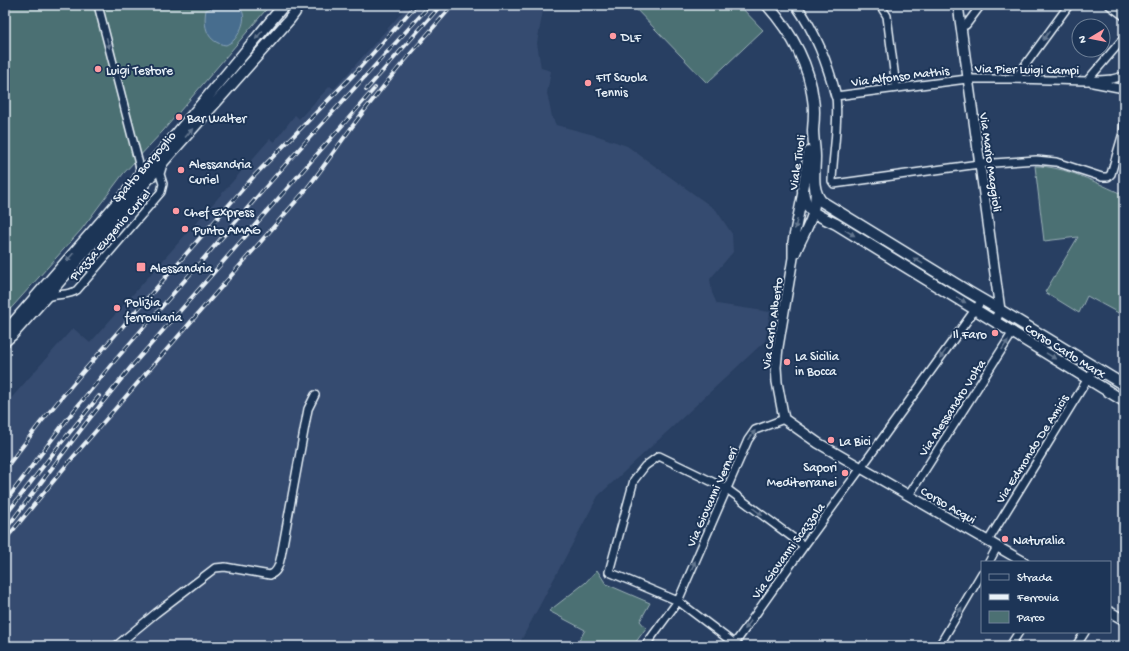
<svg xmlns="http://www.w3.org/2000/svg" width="1129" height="651" viewBox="0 0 1129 651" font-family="'Gochi Hand',sans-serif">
<rect width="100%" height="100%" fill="#283f62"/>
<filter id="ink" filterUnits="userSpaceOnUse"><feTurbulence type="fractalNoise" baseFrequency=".025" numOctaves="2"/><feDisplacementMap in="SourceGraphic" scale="8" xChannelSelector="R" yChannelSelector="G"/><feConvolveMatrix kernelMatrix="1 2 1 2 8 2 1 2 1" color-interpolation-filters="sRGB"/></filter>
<g filter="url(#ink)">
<!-- built -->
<path fill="#364b6f" d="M399,5H544L537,43L541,68L551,71L547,93L552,117L556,125L598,136L627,146L716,210L732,234L733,252L710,279L712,293L717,304L770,312L765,341L598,496L518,646H5V407L8,404L7,403L73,328L90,343L270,139L274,142L295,115L299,119L330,86L334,89L404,10Z"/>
<!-- green -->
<path fill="#4c7073" stroke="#9ab0b6" d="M5,5H270L163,131L123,174L81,230L5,315Z
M632,5H739L763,30L707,83Z
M1035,166C1065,166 1097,183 1124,195V316L1087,296L1079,313L1045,292L1078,237L1044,241Z
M597,570L606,584L650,603L640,621L646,628L633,646H576L585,630L549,611L585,583Z"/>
<!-- water -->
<path fill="#476d8e" stroke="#87a2b8" d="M221,5C226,5 232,4 237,6C250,13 241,32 234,40C232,42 228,44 226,45C207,43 203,26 206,10Z"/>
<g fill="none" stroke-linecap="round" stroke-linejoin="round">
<defs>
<path id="minor" d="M98,5L139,164L140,169L137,177
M880,5L887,16L896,87
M1109,5L1124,16
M961,26L966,25L981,5
M1124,76L1112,79L1087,81L1015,79H967L836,96C839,124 833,153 832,181L834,184L979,164L1036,160L1056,162L1102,177H1108L1111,174L1123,133L1124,122
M1015,79L1069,5
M1087,81L1122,40
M1093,83L1124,89
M47,297C57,293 69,296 77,290L161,192L163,184L160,174L163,164
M909,495L1013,332
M988,541L1095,367
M989,562L997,547
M735,644L678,601L609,572L634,480L645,466L659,456L727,489L804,546
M116,646L156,613L215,568L225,567L270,575C278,572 279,564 281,556L308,409L315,395
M645,646L678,601L748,440L755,430L784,419
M733,646L804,546L861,468L982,300
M939,646L982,573
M1010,646L1019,632
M1076,646L1085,632"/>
<path id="tertiary" d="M796,5C816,33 827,62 836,96
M958,5L1000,310L995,321
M803,192L793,242V258L778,347L776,367L777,382L784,419L818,443L1024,562
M795,254C804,231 817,217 815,190
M1110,612L1124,620"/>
<path id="secondary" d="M767,5C791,32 809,63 813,99C815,109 814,119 813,130C813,139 815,148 815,157C815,172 811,188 821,201L969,292L1000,310L1124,385
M809,152L803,190C805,213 818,215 836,224L1124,401
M5,328L13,323L164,149L284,5
M5,341L13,334L53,289L170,154L289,20L295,12L297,5"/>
</defs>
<!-- minor casing -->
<use href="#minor" stroke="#e8f1f8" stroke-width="10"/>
<!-- tertiary casing -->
<use href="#tertiary" stroke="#e8f1f8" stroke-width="12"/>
<!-- secondary casing -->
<use href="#secondary" stroke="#e8f1f8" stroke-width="13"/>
<!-- minor -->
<use href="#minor" stroke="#1d3557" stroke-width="7"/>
<!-- tertiary -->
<use href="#tertiary" stroke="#1d3557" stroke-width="9"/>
<!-- secondary -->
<use href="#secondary" stroke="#1d3557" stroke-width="10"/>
<defs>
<path id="rail" d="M366,90L441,5
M5,469L41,422L82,373L255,175L356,72L416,5
M5,502L68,418L111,365L292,157L430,5
M5,516L61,443L99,396
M5,530L86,423L131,367L375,88
M5,540L74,456L304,192C328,162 348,130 372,101C397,68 426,36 453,5"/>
</defs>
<!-- rail casing -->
<use href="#rail" stroke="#e8f1f8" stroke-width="4"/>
<!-- rail -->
<use href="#rail" stroke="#1d3557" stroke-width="2.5" stroke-dasharray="8" stroke-linecap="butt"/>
</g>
<!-- one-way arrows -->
<defs><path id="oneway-solid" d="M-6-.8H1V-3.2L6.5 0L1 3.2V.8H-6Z"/></defs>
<g fill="#64778f">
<use href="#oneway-solid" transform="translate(259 35) rotate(130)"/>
<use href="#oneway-solid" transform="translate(1046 36) rotate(126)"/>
<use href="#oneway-solid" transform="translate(108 43) rotate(75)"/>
<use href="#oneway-solid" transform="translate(189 133) rotate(-49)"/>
<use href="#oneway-solid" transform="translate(796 224) rotate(103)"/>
<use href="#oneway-solid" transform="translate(850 233) rotate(31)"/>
<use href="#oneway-solid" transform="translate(70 257) rotate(131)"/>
<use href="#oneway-solid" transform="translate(918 261) rotate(-148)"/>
<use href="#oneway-solid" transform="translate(961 300) rotate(31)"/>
<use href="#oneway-solid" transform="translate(1005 345) rotate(-57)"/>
<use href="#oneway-solid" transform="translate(943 354) rotate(126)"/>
<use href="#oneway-solid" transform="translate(1051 356) rotate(32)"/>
<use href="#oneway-solid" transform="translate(752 435) rotate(-55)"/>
<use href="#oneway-solid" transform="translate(758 512) rotate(37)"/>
<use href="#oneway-solid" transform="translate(693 566) rotate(-66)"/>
<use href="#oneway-solid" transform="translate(959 612) rotate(-60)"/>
<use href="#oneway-solid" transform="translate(748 625) rotate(125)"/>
</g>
</g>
<!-- markers -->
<g fill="#ff9aa2" stroke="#1d3557" stroke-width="1.5">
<circle cx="613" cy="36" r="4"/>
<circle cx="98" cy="69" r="4"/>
<circle cx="588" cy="83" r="4"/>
<circle cx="179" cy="117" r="4"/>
<circle cx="181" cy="170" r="4"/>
<circle cx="176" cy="211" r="4"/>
<circle cx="185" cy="229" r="4"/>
<rect x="136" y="262" width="10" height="10" rx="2"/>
<circle cx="117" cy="308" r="4"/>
<circle cx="995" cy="333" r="4"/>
<circle cx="787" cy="362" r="4"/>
<circle cx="831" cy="440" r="4"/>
<circle cx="845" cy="473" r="4"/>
<circle cx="1005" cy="539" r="4"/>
</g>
<g text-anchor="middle" stroke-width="4" stroke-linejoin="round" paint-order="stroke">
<!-- poi labels -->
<g font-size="13" fill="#e8f1f8" stroke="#1d3557" text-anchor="start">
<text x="621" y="41">DLF</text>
<text x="106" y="74">Luigi Testore</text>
<text x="596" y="81">FIT Scuola<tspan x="596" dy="15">Tennis</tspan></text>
<text x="187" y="122">Bar Walter</text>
<text x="189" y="168">Alessandria<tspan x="189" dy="15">Curiel</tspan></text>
<text x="184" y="216">Chef Express</text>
<text x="193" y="234">Punto AMAG</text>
<text x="150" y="272">Alessandria</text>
<text x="125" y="306">Polizia<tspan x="125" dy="15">ferroviaria</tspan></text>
<text x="987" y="338" text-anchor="end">Il Faro</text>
<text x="795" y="360">La Sicilia<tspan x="795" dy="15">in Bocca</tspan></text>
<text x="839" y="445">La Bici</text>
<text x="837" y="471" text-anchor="end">Sapori<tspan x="837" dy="15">Mediterranei</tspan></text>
<text x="1013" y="544">Naturalia</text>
</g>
<!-- street labels -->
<g font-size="13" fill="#e8f1f8" stroke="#1d3557">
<text transform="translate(1027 68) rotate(1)" y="5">Via Pier Luigi Campi</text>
<text transform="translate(900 75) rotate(-7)" y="5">Via Alfonso Mathis</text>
<text transform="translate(796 162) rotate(-81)" y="5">Viale Tivoli</text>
<text transform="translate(992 162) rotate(82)" y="5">Via Mario Maggioli</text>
<text transform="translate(143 166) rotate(-49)" y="5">Spalto Borgoglio</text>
<text transform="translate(109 234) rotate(-49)" y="5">Piazza Eugenio Curiel</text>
<text transform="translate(771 323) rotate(-82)" y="5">Via Carlo Alberto</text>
<text transform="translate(1066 350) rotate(32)" y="5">Corso Carlo Marx</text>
<text transform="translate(951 407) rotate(-57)" y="5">Via Alessandro Volta</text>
<text transform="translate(1031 448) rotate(-58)" y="5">Via Edmondo De Amicis</text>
<text transform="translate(711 496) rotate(-66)" y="5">Via Giovanni Verneri</text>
<text transform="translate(949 504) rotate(30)" y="5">Corso Acqui</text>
<text transform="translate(787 550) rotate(-54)" y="5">Via Giovanni Scazzola</text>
</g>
</g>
<!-- margin -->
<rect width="1129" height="651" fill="none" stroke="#1d3557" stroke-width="20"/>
<rect x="10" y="10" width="1109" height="631" fill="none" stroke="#e8f1f8" stroke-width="1.5" filter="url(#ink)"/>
<!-- legend -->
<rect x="981" y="561" width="130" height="72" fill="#1d3557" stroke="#6e8097"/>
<rect x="989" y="574" width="20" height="6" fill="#1d3557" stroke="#6e8097"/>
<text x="1017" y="581" font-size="12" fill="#e8f1f8">Strada</text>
<rect x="989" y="594" width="20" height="6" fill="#e8f1f8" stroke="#6e8097"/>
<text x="1017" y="601" font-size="12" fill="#e8f1f8">Ferrovia</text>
<rect x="989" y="611" width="20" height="12" fill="#4c7073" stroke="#6e8097"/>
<text x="1017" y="621" font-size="12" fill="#e8f1f8">Parco</text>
<!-- north arrow -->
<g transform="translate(1091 38) rotate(260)"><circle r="19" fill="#1d3557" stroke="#6e8097"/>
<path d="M0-3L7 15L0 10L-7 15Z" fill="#ff9aa2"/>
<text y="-6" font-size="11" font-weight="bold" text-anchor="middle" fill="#e8f1f8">N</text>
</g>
</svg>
